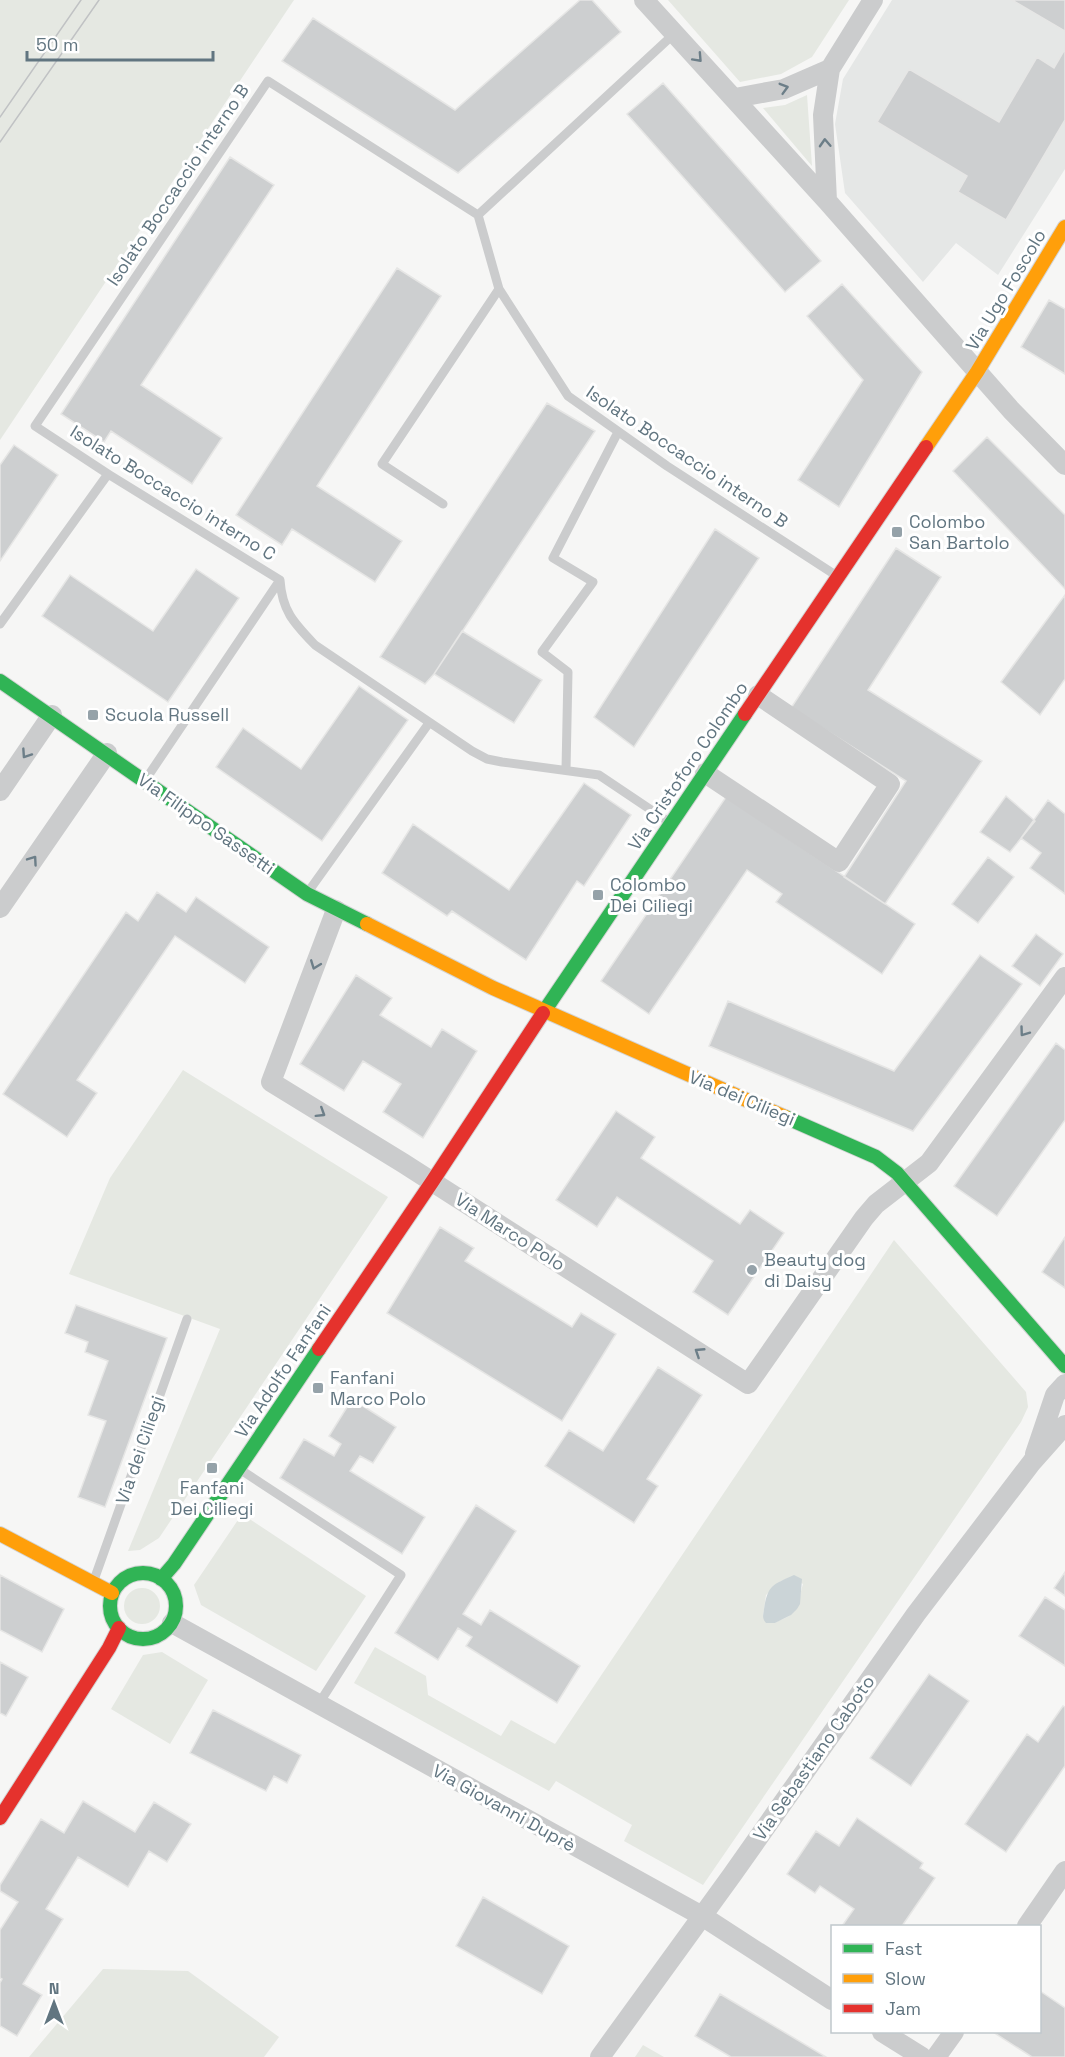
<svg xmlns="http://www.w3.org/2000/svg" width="1065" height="2057" viewBox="0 0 1065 2057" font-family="'Space Grotesk',sans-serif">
<rect width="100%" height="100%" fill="#f6f6f5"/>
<!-- built -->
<path fill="#e5e7e6" d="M892,0H1065V169L998,275L956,243L923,282L845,193L835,124L843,79Z"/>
<!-- green -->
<path fill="#e5e8e2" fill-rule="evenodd" d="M0,0H294L0,440Z
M668,0H849L812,57L781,74L740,82Z
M807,95L812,166L763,108L785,105Z
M183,1070L388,1197L159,1538L140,1550L128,1551L220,1329L69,1274L110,1178Z
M894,1240L1026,1392L1028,1407L1021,1422L703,1885L624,1841L632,1825L556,1781L549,1791L354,1683L375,1647L426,1676L428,1695L501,1736L511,1720L555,1744ZM791,1577L803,1584C799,1596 801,1608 789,1616C784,1619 780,1620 775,1623L763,1616L766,1595L781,1581Z
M242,1514L366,1596L316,1671L201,1605L194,1585Z
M124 1606a18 18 0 1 1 36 0a18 18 0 1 1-36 0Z
M162,1652L208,1680L170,1744L111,1709L143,1655Z
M103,1969L188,1971L279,2037L264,2057H29Z
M643,2045L664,2057H635Z"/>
<!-- water -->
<path fill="#cbd4d7" d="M794,1575L802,1579L800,1604L797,1609L791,1615L775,1623H766C762,1618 763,1616 764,1609C768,1585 772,1585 794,1575Z"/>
<!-- building -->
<path fill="#cdcfd0" stroke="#e6e6e5" stroke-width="1.5" d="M580,0H592L621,32L458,173L282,61L313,18L455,110Z
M1012,0H1065V31Z
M1065,49V120L1006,220L958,192L967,176L877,122L909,69L999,122L1037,57L1054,68Z
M663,83L821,261L785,292L627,114Z
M230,157L274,185L141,385L222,438L192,484L111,431L104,442L61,414Z
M397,268L441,296L317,486L402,541L375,582L292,529L282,545L236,515Z
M842,284L922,372L839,507L798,480L863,380L807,316Z
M1049,300L1065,309V374L1021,347Z
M547,403L595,431L434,674L425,684L380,657Z
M987,437L1065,515V589L953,471Z
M14,445L58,475L0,561V465Z
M715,529L759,558L634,747L594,717Z
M896,548L941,577L868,690L982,761L885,904L844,877L906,781L791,708Z
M196,569L239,598L168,702L42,616L70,575L153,631Z
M1065,595V679L1040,715L1001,682Z
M462,631L542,680L514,723L434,674Z
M359,686L408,720L322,841L216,767L243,728L301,769Z
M584,783L631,815L584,886L577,881L526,960L452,911L447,916L382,873L413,824L509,890Z
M1006,796L1035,821L1010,852L980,832Z
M726,797L915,924L882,974L776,902L782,894L747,870L649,1014L601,981Z
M1048,800L1065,814V894L1030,868L1041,853L1021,838Z
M988,857L1014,877L978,923L952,904Z
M157,892L186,912L196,897L269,947L245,983L175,936L77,1080L97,1093L67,1137L3,1094L126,912L138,921Z
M1036,934L1063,954L1040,986L1012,966Z
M980,955L1022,984L913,1131L709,1046L728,1001L894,1071Z
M356,975L392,998L380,1015L431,1047L442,1029L477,1051L423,1138L383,1112L401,1084L363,1061L344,1091L300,1064Z
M1056,1043L1065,1050V1120L997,1216L954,1186Z
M616,1111L655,1137L641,1158L740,1224L750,1210L784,1233L728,1315L693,1292L713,1261L617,1197L597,1227L556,1200Z
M440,1227L474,1248L465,1261L572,1327L581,1313L616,1334L562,1421L387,1313Z
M1065,1237V1288L1042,1272Z
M76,1305L167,1338L105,1507L78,1497L106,1421L88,1415L108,1361L85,1352L88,1342L65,1333Z
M658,1367L702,1395L647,1479L658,1486L634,1523L545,1466L569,1430L603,1451Z
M352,1399L396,1427L373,1463L360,1456L350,1471L425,1517L402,1554L280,1478L304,1439L334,1456L341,1444L329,1436Z
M476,1505L516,1531L463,1614L481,1625L490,1610L580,1666L557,1703L466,1646L472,1637L458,1628L438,1660L395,1633Z
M1065,1572V1596L1054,1588Z
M0,1575L64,1609L42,1652L0,1630Z
M1045,1597L1065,1610V1666L1019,1636Z
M0,1662L28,1677L6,1716L0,1713Z
M929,1674L969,1701L911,1786L870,1758Z
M1063,1706L1065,1707V1766L1006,1852L965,1824L1027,1734L1038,1742Z
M213,1710L301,1755L287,1783L274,1776L266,1791L190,1753Z
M83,1801L135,1832L154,1802L191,1824L167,1862L149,1851L128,1887L78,1857L46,1909L63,1919L23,1984L42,1995L17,2036L0,2026V1983L2,1979L0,1978V1930L18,1902L0,1891V1885L41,1819L64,1833Z
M857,1818L923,1863L920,1868L935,1878L902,1926H842L854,1909L820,1886L815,1893L787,1874L816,1831L839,1846Z
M483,1897L569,1946L542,1994L456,1946Z
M1040,1991L1065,2008V2057H1032L993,2032H1040Z
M720,1994L826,2057H731L695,2036Z"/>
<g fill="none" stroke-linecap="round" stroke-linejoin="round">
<defs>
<path id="fast" d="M0,681L307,894L367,924
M543,1013L745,714
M785,1117L876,1157L897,1173L1065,1366
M110 1606a33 33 0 1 1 66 0a33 33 0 1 1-66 0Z
M161,1579L174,1564L319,1349"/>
<path id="slow" d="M926,447L977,372L1065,227
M367,924L493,988L785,1117
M0,1534L112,1593"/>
<path id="jam" d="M745,714L926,447
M319,1349L432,1182L543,1013
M0,1818L109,1648L119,1628"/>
</defs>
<!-- fast casing -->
<use href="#fast" stroke="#d3d4d4" stroke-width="16"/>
<!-- slow casing -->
<use href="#slow" stroke="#d3d4d4" stroke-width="16"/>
<!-- jam casing -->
<use href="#jam" stroke="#d3d4d4" stroke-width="16"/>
<!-- lane -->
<path stroke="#cbcccd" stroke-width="9" d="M675,33L478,215L499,289L568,396L667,466L837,576
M478,215L268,81L35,426L108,474L280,580C282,611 294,623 315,645L472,751L487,759L502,762L599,775L669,822
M443,504L382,464L499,289
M0,624L108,474
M566,770L568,672L542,652L593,582L553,558L618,432
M146,779L280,580
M308,892L429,723
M241,1470L401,1575L318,1705
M94,1580L187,1319"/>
<!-- street -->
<path stroke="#cbcccd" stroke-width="20" d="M644,0L827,201L1011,410L1065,465
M735,98L784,89L830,69
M827,201L823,115L830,69L873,0
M705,773L839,862L890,784L758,695
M0,791L52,715
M0,908L107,753
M336,910L271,1082L403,1163L748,1384L864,1218L876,1204L929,1163L1065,977
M1035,1454L1055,1395L1065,1384
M172,1623L702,1916L832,2000
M1027,1926L1065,1871
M882,2032L922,2057
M600,2057L732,1875L916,1614L1032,1462L1065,1425
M936,2057L954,2032"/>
<!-- fast -->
<use href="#fast" stroke="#30b455" stroke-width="14"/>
<!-- slow -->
<use href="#slow" stroke="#ff9f0a" stroke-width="14"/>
<!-- jam -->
<use href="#jam" stroke="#e5322d" stroke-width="14"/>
<!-- tram -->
<path stroke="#c0c2c4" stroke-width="1.5" d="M0,117L81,0
M0,142L99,0"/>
</g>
<!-- one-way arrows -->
<defs><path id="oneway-chevron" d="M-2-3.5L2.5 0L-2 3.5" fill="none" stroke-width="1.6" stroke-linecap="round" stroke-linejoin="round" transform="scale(1.5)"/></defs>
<g stroke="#6c7e88">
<use href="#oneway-chevron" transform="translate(698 58) rotate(47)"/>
<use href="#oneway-chevron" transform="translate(784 88) rotate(-16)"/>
<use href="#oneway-chevron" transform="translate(825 143) rotate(-93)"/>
<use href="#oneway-chevron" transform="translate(26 754) rotate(124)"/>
<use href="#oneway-chevron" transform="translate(33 860) rotate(-55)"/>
<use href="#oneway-chevron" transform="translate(315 965) rotate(111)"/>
<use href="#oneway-chevron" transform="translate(1024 1032) rotate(126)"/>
<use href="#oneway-chevron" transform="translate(321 1113) rotate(32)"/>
<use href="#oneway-chevron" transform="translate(699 1352) rotate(-147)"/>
</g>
<!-- markers -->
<g fill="#95a2a9" stroke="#fff" stroke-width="2">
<rect x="891" y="526" width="12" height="12" rx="3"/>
<rect x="87" y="709" width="12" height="12" rx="3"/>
<rect x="592" y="889" width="12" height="12" rx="3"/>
<circle cx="752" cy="1270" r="6"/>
<rect x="312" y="1382" width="12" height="12" rx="3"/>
<rect x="206" y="1462" width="12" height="12" rx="3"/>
</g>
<g text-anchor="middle" stroke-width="6" stroke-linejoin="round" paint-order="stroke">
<!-- street labels -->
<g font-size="18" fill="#617580" stroke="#fff">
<text transform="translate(178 185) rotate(-56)" y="6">Isolato Boccaccio interno B</text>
<text transform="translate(1006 290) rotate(-59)" y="6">Via Ugo Foscolo</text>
<text transform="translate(687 457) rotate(34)" y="6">Isolato Boccaccio interno B</text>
<text transform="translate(173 493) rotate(32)" y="6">Isolato Boccaccio interno C</text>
<text transform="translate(688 766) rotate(-56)" y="6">Via Cristoforo Colombo</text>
<text transform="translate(206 824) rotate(35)" y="6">Via Filippo Sassetti</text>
<text transform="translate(742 1098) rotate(23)" y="6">Via dei Ciliegi</text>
<text transform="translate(510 1232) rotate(33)" y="6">Via Marco Polo</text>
<text transform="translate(283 1371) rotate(-56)" y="6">Via Adolfo Fanfani</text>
<text transform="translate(140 1450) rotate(-71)" y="6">Via dei Ciliegi</text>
<text transform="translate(814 1758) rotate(-55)" y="6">Via Sebastiano Caboto</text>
<text transform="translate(504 1808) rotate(29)" y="6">Via Giovanni Duprè</text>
</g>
<!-- poi labels -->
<g font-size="18" fill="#617580" stroke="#fff" text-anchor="start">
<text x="909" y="528">Colombo<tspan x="909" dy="21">San Bartolo</tspan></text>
<text x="105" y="721">Scuola Russell</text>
<text x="610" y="891">Colombo<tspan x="610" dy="21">Dei Ciliegi</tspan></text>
<text x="764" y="1266">Beauty dog<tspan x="764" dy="21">di Daisy</tspan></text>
<text x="330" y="1384">Fanfani<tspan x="330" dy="21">Marco Polo</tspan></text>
<text x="212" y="1494" text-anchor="middle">Fanfani<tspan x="212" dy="21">Dei Ciliegi</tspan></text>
</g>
</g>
<!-- legend -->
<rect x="831" y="1925" width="210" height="108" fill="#ffffff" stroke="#c0c8cc" stroke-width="1.5"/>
<rect x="843" y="1944" width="30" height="9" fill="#30b455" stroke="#c0c8cc" stroke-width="1.5"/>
<text x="885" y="1955" font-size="18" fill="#617580">Fast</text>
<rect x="843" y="1974" width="30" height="9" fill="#ff9f0a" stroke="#c0c8cc" stroke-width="1.5"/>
<text x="885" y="1985" font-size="18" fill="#617580">Slow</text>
<rect x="843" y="2004" width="30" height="9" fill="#e5322d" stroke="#c0c8cc" stroke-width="1.5"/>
<text x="885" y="2015" font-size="18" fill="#617580">Jam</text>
<!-- north arrow -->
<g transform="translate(54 2003)" stroke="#ffffff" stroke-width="4.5" paint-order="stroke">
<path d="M0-4.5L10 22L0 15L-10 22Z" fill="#617580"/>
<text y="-9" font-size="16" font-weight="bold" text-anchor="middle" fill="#617580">N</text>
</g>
<!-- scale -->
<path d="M27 51v9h186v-9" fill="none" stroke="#617580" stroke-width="3"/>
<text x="36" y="51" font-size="18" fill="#617580" stroke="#ffffff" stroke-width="4.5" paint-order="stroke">50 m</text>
</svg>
